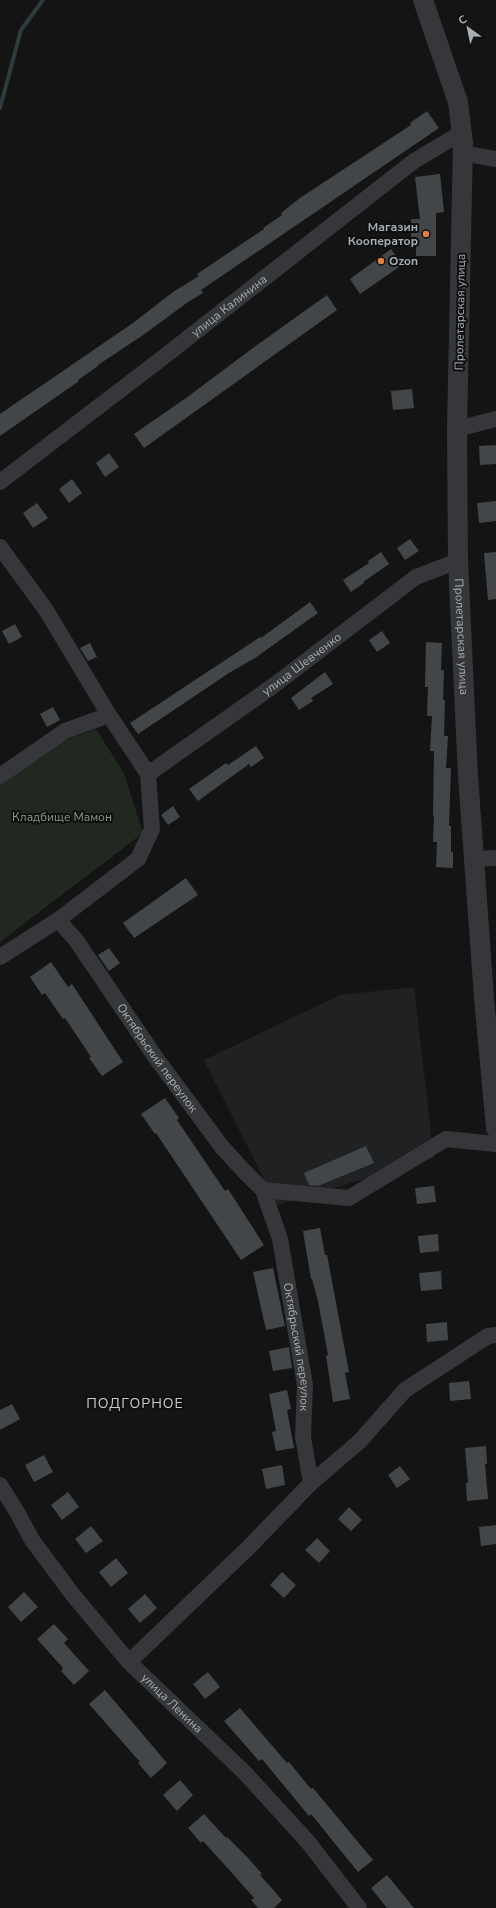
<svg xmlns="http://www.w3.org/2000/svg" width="496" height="1908" viewBox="0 0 496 1908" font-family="'Nunito Sans',sans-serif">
<rect width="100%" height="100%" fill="#141415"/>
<!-- built -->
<path fill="#202122" d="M414,987L434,1158L277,1205L204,1060L340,995Z"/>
<!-- green -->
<path fill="#212820" d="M96,729L124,773L143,833L0,942V784L66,740Z"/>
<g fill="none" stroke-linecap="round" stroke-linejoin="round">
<!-- stream -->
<path stroke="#2e3a3d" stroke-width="4" d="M0,108L21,30L43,0"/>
</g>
<!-- building -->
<path fill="#434648" d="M427,111L439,128L201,290L203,293L188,302L146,333L98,365V366L78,380L79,381L0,436V414L133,323L173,292L199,276L197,274L264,229L263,228L282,215L281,213L300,198L411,125L410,123Z
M440,174L444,212L436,213V256H416V237H411V219H420L415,177Z
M391,249L402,265L360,294L350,279Z
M327,295L337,310L144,448L134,434L186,398L257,345Z
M412,389L414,408L393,410L391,391Z
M496,445V464L480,465L479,446Z
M109,453L119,467L105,477L96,463Z
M72,479L82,493L69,503L59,489Z
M496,501V521L479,523L477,503Z
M37,503L48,518L33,528L23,513Z
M410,539L419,551L405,560L397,548Z
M381,552L389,564L363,582L364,583L351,592L343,580L369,563L368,561Z
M496,552V599L488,600L484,553Z
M310,602L318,613L255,658L229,673L138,734L130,723L260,637L261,638Z
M15,624L22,637L9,644L2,631Z
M382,631L390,643L377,652L369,640Z
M426,642L442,643L441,670H444L443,700H445L444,736H448L446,768H451L449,826H451V852H453V868L436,867L437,842H433L434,816H433L434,751H430L432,716H427L428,687H425Z
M90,643L97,657L88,661L80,648Z
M325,672L333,684L311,698L313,701L299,710L291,698Z
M53,707L60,720L47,727L40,714Z
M256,746L264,758L251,767L249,764L198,801L189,789L226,763L228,765Z
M173,806L180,817L168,825L161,815Z
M186,878L198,895L134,938L123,923Z
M109,948L120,963L109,971L98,955Z
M51,962L68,987L72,984L123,1062L102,1076L89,1058L91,1057L65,1018L63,1019L45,993L42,995L30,977Z
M165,1098L179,1118L177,1120L225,1191L228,1189L264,1245L241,1260L156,1133L155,1134L141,1114Z
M366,1146L374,1163L318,1186L309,1185L304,1173Z
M434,1186L436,1202L417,1204L415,1188Z
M320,1228L325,1255H327L349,1372L345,1373L350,1399L333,1402L326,1356L328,1355L318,1301L312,1279H311L303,1231Z
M438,1234L439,1251L420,1253L418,1236Z
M273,1268L285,1326L266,1330L253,1272Z
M441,1271L442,1289L421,1291L419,1273Z
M447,1322L448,1340L427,1342L426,1324Z
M289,1347L292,1368L273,1371L269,1351Z
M469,1381L471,1399L450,1401L449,1383Z
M287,1390L291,1409L287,1410L294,1448L276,1451L272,1432L276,1431L269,1394Z
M12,1404L20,1419L0,1430V1410Z
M486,1446L487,1464H485L488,1499L467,1501L466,1483H468L465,1448Z
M44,1455L53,1472L34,1482L25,1465Z
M282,1465L285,1485L266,1489L262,1469Z
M400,1466L410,1479L397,1488L388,1475Z
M68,1492L79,1507L62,1520L51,1505Z
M349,1507L362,1520L351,1531L338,1519Z
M496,1525V1544L481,1546L479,1527Z
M91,1526L103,1541L86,1553L75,1539Z
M317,1538L330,1551L319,1563L305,1550Z
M116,1558L128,1573L111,1587L99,1572Z
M282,1572L296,1585L284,1598L270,1585Z
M24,1592L38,1607L21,1622L8,1607Z
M145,1594L157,1608L140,1623L128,1609Z
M54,1624L68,1639L64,1643L89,1671L74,1685L61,1671L63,1668L37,1639Z
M208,1672L220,1687L205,1699L193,1684Z
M105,1690L167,1763L151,1778L138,1763L140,1762L89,1704Z
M240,1708L287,1763L289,1762L311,1789L313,1788L373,1860L358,1872L311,1814L309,1816L262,1759L259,1761L224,1721Z
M180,1780L193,1795L177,1811L163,1795Z
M204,1814L226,1838L227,1837L248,1858L262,1874L260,1875L282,1900L274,1908H258L251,1900L254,1898L232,1873L203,1841L201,1843L188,1828Z
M387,1875L414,1908H387L371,1888Z"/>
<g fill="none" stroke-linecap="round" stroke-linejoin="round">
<!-- minor -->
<g stroke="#35373a" stroke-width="16">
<path d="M462,153L496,159"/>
<path d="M457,429L496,419"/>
<path id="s1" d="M0,482L161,359L414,161L461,133"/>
<path d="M0,547L46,610L109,715L148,774L152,829L138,859L58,920L0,957"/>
<path id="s2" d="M148,774L273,686L416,577L458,561"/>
<path d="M0,776L65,731L109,715"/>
<path d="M475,859L496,858"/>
<path id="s3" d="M58,920L76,940L156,1058L222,1147L243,1170L263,1190L280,1239L305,1385L303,1437L311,1483"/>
<path d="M263,1190L349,1198L446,1139L496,1144"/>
<path id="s4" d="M0,1485L17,1512L32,1540L73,1595L129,1662L245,1773L308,1842L359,1908"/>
<path d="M129,1662L249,1547L311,1483L360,1441L405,1390L488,1336L496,1335"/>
</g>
<!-- tertiary -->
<path stroke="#35373a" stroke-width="20" id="s5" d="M423,0L458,102L463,143L457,429L458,561L468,776L484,998L496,1128"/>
</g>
<!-- markers -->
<g fill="#e18141" stroke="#0f0f10" stroke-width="1.5">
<circle cx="426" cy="234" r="4"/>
<circle cx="381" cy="261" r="4"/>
</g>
<g text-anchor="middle" stroke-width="4" stroke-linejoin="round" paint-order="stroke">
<!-- poi labels -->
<g font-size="12" font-weight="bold" fill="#a7afb4" stroke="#0f0f10" text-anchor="end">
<text x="418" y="231">Магазин<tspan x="418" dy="14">Кооператор</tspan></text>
<text x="389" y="265" text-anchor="start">Ozon</text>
</g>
<!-- street labels -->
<g font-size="12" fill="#a7afb4" stroke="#0f0f10">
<text dy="4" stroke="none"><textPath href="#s1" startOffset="289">улица Калинина</textPath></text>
<text transform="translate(460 312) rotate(-89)" y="4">Пролетарская улица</text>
<text dy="4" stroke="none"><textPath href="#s5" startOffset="643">Пролетарская улица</textPath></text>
<text dy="4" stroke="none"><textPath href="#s2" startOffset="189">улица Шевченко</textPath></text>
<text dy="4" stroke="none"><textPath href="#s3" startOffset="170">Октябрьский переулок</textPath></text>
<text dy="4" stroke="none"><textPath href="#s3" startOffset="501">Октябрьский переулок</textPath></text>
<text dy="4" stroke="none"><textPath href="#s4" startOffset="279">улица Ленина</textPath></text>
</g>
<!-- park labels -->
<g font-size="12" fill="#859e7f" stroke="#0f0f10">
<text x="62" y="821">Кладбище Мамон</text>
</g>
<!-- quarter labels -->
<g font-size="14" letter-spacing="1" fill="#c7ccd1" stroke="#0f0f10">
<text x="135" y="1408">ПОДГОРНОЕ</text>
</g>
</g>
<!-- north arrow -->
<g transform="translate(468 28) rotate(327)" stroke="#0f0f10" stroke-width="3" paint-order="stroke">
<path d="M0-3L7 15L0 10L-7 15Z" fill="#a7afb4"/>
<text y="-6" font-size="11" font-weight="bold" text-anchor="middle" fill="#a7afb4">С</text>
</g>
</svg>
